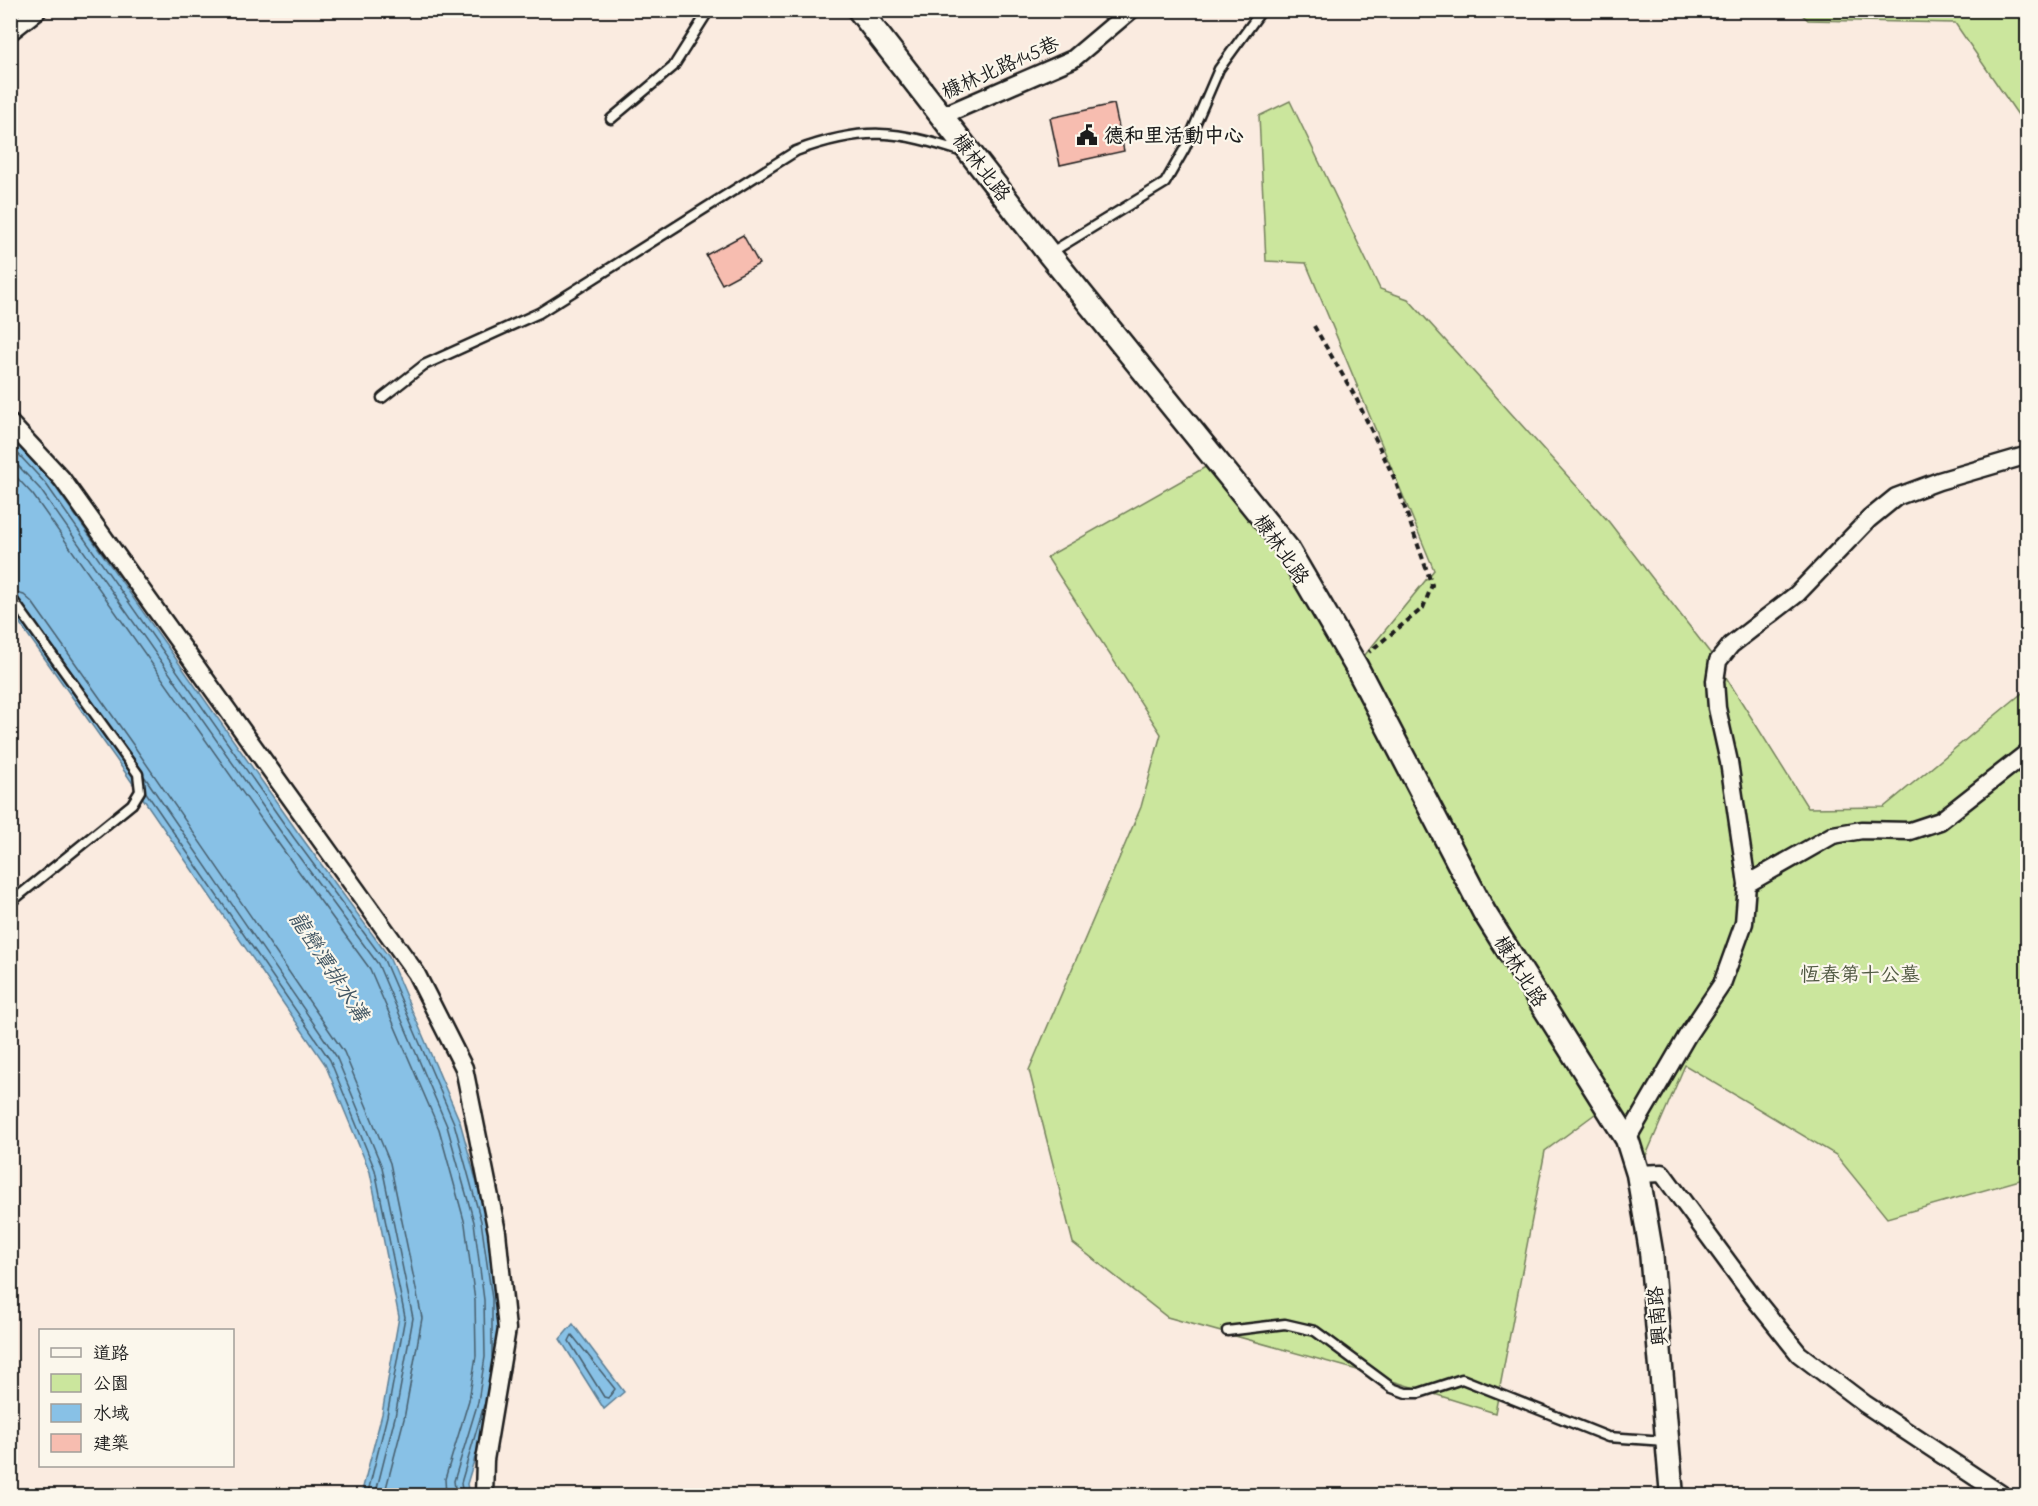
<svg xmlns="http://www.w3.org/2000/svg" width="2038" height="1506" viewBox="0 0 2038 1506" font-family="'Indie Flower','LXGW WenKai TC',sans-serif">
<rect width="100%" height="100%" fill="#faebe0"/>
<filter id="ink" filterUnits="userSpaceOnUse"><feTurbulence type="fractalNoise" baseFrequency=".0167" numOctaves="2"/><feDisplacementMap in="SourceGraphic" scale="12" xChannelSelector="R" yChannelSelector="G"/><feConvolveMatrix kernelMatrix="1 2 1 2 8 2 1 2 1" color-interpolation-filters="sRGB"/></filter>
<g filter="url(#ink)">
<!-- green -->
<path fill="#cbe69d" stroke="#74815c" stroke-width="1.5" d="M1798,11H2016L2027,28V128L1955,23L1808,20Z
M1290,101L1380,289L1408,299L1609,522L1714,658L1808,808L1884,807L2027,689V1178L1887,1218L1836,1155L1685,1065L1638,1174L1603,1108L1545,1151L1495,1413L1354,1369L1167,1317L1073,1243L1029,1070L1141,807L1161,734L1047,557L1216,461L1356,666L1434,570L1306,263L1266,261L1259,116Z"/>
<!-- water -->
<path fill="#88c1e6" stroke="#5d7f95" stroke-width="1.5" d="M10,436L51,481L299,834L389,957L460,1122L487,1220L498,1299V1358L491,1404L467,1484L469,1495H361L382,1414L399,1317L370,1172L325,1064L116,759L11,611Z
M573,1324L624,1392L604,1409L560,1339Z"/>
<g fill="none" stroke-linecap="round" stroke-linejoin="round">
<!-- shore -->
<path stroke="#475e6d" stroke-width="1.5" d="M10,445L46,484L294,838L384,960L454,1123L481,1221L492,1299V1357
M10,457L40,489L288,842L378,964L447,1126L474,1222L484,1300L485,1357L478,1402L454,1481L456,1496
M10,470L33,495L281,847L370,969L439,1129L465,1224L475,1301L476,1356L469,1400L445,1479L446,1496
M13,592L24,595L32,602L134,746L344,1052L390,1163L422,1318L404,1419L384,1496
M144,776L336,1056L382,1167L413,1318L395,1417L375,1496
M145,791L330,1060L375,1170L405,1317L387,1416L367,1496
M572,1335L615,1389L608,1398L604,1397L569,1341Z
M463,1496L461,1483L484,1405"/>
</g>
<!-- building -->
<path fill="#f7bdb0" stroke="#1c1c1c" stroke-width="1.5" d="M1114,104L1124,151L1060,165L1050,118Z
M743,235L759,264L722,284L706,255Z"/>
<g fill="none" stroke-linecap="round" stroke-linejoin="round">
<defs>
<path id="lane" d="M611,119L673,67L709,10
M1050,253L1165,183L1185,148L1219,69L1262,10
M382,398L424,365L539,313L796,151C863,126 897,130 963,152
M10,596L138,774L140,791L132,804L11,902
M1227,1331L1285,1324L1315,1331L1392,1388L1406,1393H1419L1462,1379L1608,1437L1665,1441"/>
<path id="street" d="M10,32L38,10
M942,116L1073,59L1131,10
M10,423L62,479L416,973L464,1068L497,1232L507,1329L485,1460L484,1496
M1747,884L1833,835L1862,830L1910,831L1940,821L2028,752
M1627,1139L1687,1036L1722,984L1744,923L1747,884L1729,762L1717,708L1715,681L1718,661L1731,645L1797,594L1869,519L1896,497L1939,481L2028,455
M1638,1174L1662,1173L1758,1303L1799,1354L1865,1404L2004,1496"/>
<path id="secondary" d="M859,10L1049,254L1287,548L1356,666L1484,912L1627,1139L1638,1174L1651,1251L1672,1496"/>
</defs>
<!-- lane casing -->
<use href="#lane" stroke="#1c1c1c" stroke-width="13"/>
<!-- street casing -->
<use href="#street" stroke="#1c1c1c" stroke-width="21"/>
<!-- secondary casing -->
<use href="#secondary" stroke="#1c1c1c" stroke-width="27"/>
<!-- path -->
<path stroke="#1c1c1c" stroke-width="4" stroke-dasharray="6 4.5" stroke-linecap="butt" d="M1314,326L1356,398L1395,480L1432,585L1423,608L1369,652"/>
<!-- lane -->
<use href="#lane" stroke="#fbf7ec" stroke-width="8"/>
<!-- street -->
<use href="#street" stroke="#fbf7ec" stroke-width="16"/>
<!-- secondary -->
<use href="#secondary" stroke="#fbf7ec" stroke-width="22"/>
</g>
</g>
<!-- icons -->
<defs>
<symbol id="civic-bare" viewBox="-9 -9 18 18"><path d="M-.6-6.5H3V-4.5H.6V-3L4-1V1h2V6H-6V1h2V-1L-.6-3ZM-1.2 2.5V6h2.4V2.5Z" fill="#1c1c1c" stroke="#fbf7ec" stroke-width="2.5" paint-order="stroke"/></symbol>
</defs>
<g fill-rule="evenodd">
<use href="#civic-bare" x="1072" y="120" width="30" height="30"/>
</g>
<g text-anchor="middle" stroke-width="4.5" stroke-linejoin="round" paint-order="stroke">
<!-- street labels -->
<g font-size="20" fill="#1c1c1c" stroke="#fbf7ec">
<text transform="translate(1000 67) rotate(-24)" y="7">槺林北路145巷</text>
<text transform="translate(982 167) rotate(52)" y="7">槺林北路</text>
<text transform="translate(1282 549) rotate(55)" y="7">槺林北路</text>
<text transform="translate(1521 971) rotate(58)" y="7">槺林北路</text>
<text transform="translate(1657 1316) rotate(-95)" y="7">興南路</text>
</g>
<!-- poi labels -->
<g font-size="20" font-weight="bold" fill="#1c1c1c" stroke="#fbf7ec" text-anchor="start">
<text x="1104" y="142">德和里活動中心</text>
</g>
<!-- park labels -->
<g font-size="20" fill="#515943" stroke="#fbf7ec">
<text x="1860" y="981">恆春第十公墓</text>
</g>
<!-- water labels -->
<g font-size="21" font-style="italic" fill="#425663" stroke="#fbf7ec">
<text transform="translate(329 966) rotate(57)" y="7">龍巒潭排水溝</text>
</g>
</g>
<!-- margin -->
<rect width="2038" height="1506" fill="none" stroke="#fbf7ec" stroke-width="36"/>
<rect x="18" y="18" width="2002" height="1470" fill="none" stroke="#1c1c1c" stroke-width="2" filter="url(#ink)"/>
<!-- legend -->
<rect x="39" y="1329" width="195" height="138" fill="#fbf7ec" stroke="#a29f99" stroke-width="1.5"/>
<rect x="51" y="1348" width="30" height="9" fill="#fbf7ec" stroke="#a29f99" stroke-width="1.5"/>
<text x="93" y="1359" font-size="18" fill="#1c1c1c">道路</text>
<rect x="51" y="1374" width="30" height="18" fill="#cbe69d" stroke="#a29f99" stroke-width="1.5"/>
<text x="93" y="1389" font-size="18" fill="#1c1c1c">公園</text>
<rect x="51" y="1404" width="30" height="18" fill="#88c1e6" stroke="#a29f99" stroke-width="1.5"/>
<text x="93" y="1419" font-size="18" fill="#1c1c1c">水域</text>
<rect x="51" y="1434" width="30" height="18" fill="#f7bdb0" stroke="#a29f99" stroke-width="1.5"/>
<text x="93" y="1449" font-size="18" fill="#1c1c1c">建築</text>
</svg>
